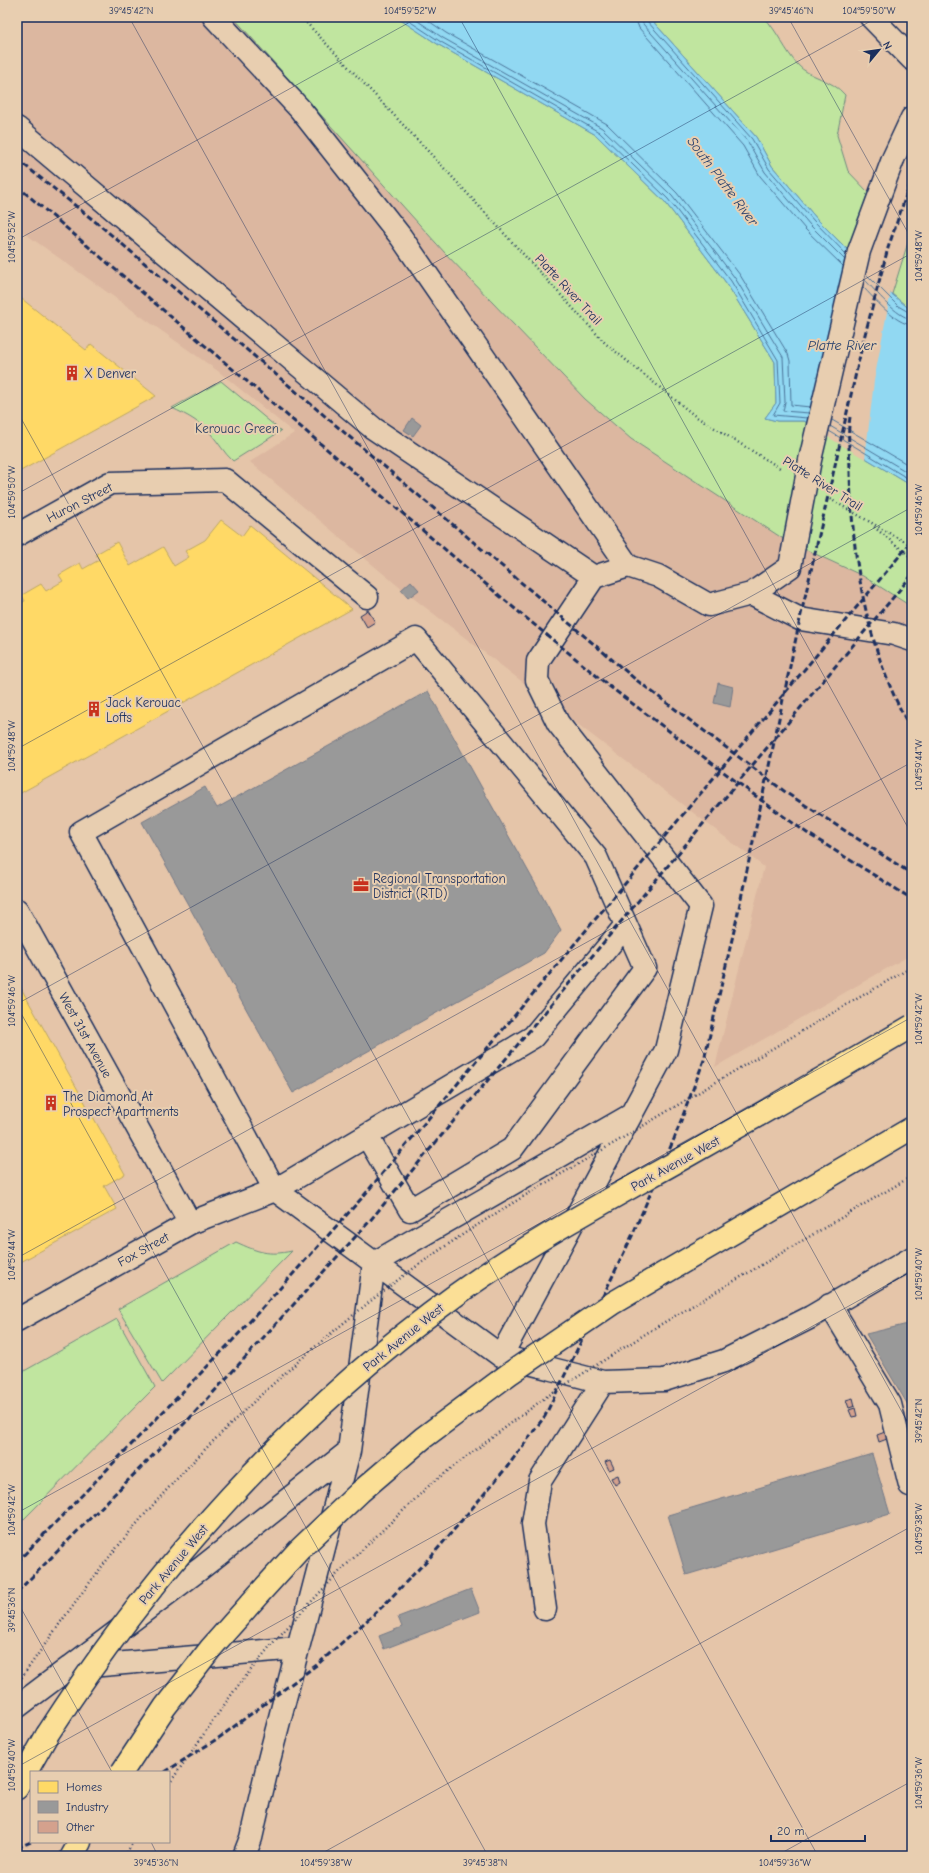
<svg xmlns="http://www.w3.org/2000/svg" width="929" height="1873" viewBox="0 0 929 1873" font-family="'Comic Neue',sans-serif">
<rect width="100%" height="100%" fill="#e5c5a9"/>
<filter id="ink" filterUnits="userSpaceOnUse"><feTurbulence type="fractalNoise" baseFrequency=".025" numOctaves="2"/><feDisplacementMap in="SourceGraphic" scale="8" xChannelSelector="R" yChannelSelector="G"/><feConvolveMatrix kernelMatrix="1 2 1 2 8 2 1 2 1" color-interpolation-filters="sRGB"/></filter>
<g filter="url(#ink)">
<!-- built -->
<path fill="#dcb7a0" d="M17,17H233L445,253L585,399L631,439L785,540L863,576L912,607V954L715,1067L764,867L404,591L250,462L294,433L218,371L17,228Z"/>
<!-- green -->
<path fill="#c0e59f" stroke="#6e8a7e" d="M233,17H396L439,45L596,135L665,202L727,284L775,362L776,403L765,418L777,421H804L912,486V607L863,576L785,540L631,439L585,399L445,253Z
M649,17H764C778,32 785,51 798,65C808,77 832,79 845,95L837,135L848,171L868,192L849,251L817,219L772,166L756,137Z
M912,235V311L892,294L910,236Z
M221,381L281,431L233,461C224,453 219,443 211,434C200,422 187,415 172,408Z
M236,1242C258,1252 268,1256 292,1251L162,1383L118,1309Z
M117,1319L155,1387L17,1526V1375Z"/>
<!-- water -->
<path fill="#91d8f2" stroke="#6294b7" d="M396,17H649L756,137L772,166L817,219L888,291L912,311V486L804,421H777L765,418L776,403L775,362L727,284L665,202L596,135L439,45Z"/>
<!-- pier -->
<path fill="#e5c5a9" d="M853,252L891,291L874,381L865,459L811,427Z"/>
<!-- homes -->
<path fill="#ffd966" stroke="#bba664" d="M17,295L86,350L91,344L156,396L17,473Z
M221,520L242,536L250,525L352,609L17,795V605L25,601L22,595L41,584L46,591L63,581L59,575L80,563L83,569L99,560L96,554L117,542L130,566L163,547L174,566L189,557L185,551L205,540Z
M17,981L125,1174L104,1186L117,1209L17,1264Z"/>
<!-- industry -->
<path fill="#999" stroke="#737987" d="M412,418L421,425L413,436L404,430Z
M411,581L419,590L408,598L401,590Z
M718,683L733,687L730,707L714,703Z
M428,691L561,930L544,953L293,1093L142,822L205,787L217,808Z
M912,1323V1418L908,1405L866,1334Z
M872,1454L890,1514L686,1575L668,1515Z
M471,1589L480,1612L384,1649L379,1636L402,1627L398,1617Z"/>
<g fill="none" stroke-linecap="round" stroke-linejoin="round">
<!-- shore -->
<path stroke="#4a7399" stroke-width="1" d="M403,17L441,42L599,132L668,199L731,281L778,360L780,403L773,415L807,418
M412,17L443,38L602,128L672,196L735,278L783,357L785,402L783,411L809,413
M423,17L446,33L607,124L677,193L740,275L788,354L790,361L791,405L810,407
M635,17L639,28L743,146L760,176L805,229L843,266
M641,17L643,24L748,142L765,172L810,225L845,260
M646,17L647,21L752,139L769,169L814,221L846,254
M866,274L898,306L912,314
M865,280C875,290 897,318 912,319
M863,287C874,298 895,324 912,325
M832,420L912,467
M830,426L912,475
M829,431L912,481"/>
</g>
<!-- building -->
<path fill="#d4a18d" stroke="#1b2f5e" d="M368,610L375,622L367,627L360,615Z
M853,1398L855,1406L849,1408L846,1400Z
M855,1408L857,1416L852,1417L849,1410Z
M885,1432L887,1439L879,1442L877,1435Z
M610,1460L614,1468L609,1470L605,1462Z
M618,1475L620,1482L615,1485L611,1478Z"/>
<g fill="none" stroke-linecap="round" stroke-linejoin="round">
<defs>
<path id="minor" d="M214,17L300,109L401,237L628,566
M871,17L912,59
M17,128L373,428L594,577
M893,159L912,118
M17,535L110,483L225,480L367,597
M751,594L800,619L894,634L912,640
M17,910L190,1223
M367,1136L410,1210L512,1149L645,968L626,925
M830,1305L890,1404L910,1485
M17,1320L190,1223L275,1190L533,1037L626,925L596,857L416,639L81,832L275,1190L501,1356L603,1382L664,1380L724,1361L811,1317L912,1258
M501,1356L666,1050L701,906L558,723L537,680L538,661L594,577L628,566L658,576L709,605L751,594L790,567L794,545
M545,1609L533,1524L540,1481L603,1382
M79,1667L298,1648
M17,1707L200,1569L349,1451
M244,1856L251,1838L269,1760L349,1451L374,1263L631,1115"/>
<path id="major" d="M17,1788L47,1735
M72,1856L80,1842"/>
</defs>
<!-- minor casing -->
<use href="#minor" stroke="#1b2f5e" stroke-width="25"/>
<!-- major casing -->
<use href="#major" stroke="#1b2f5e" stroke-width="25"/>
<!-- path -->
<path stroke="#1b2f5e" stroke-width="2.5" stroke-dasharray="1 3" stroke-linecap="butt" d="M301,17L443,167L605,343L695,416L780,468
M830,499L912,546
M874,527L912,558
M125,1856L133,1842"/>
<!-- minor -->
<use href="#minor" stroke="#e8ceb0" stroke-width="22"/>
<!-- major -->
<use href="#major" stroke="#fbdf96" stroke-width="22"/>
<!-- rail -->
<path stroke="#1b2f5e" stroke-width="3" stroke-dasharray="6 3" stroke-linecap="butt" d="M17,159L102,227L635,679L788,794L912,874
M17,186L514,608L609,686L761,800L807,833L912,899
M850,417C847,435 850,454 850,472C852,562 867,652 912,731
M17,1562L233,1340L361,1199L912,541
M17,1592L189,1419L368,1223L912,575
M165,1772L220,1737L318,1664L382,1607L435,1552L507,1467L545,1416L632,1236L674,1139L704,1060L736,922L800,619L863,342L888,248L912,178
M17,1848L31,1842"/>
<defs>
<path id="minor-bridge" d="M794,545L810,460L859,251L893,159"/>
<path id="major-bridge" d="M47,1735C155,1567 293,1413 456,1295C528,1243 607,1201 685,1157C761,1114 837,1070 912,1026
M122,1772L165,1707L211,1648L258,1595L299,1550L360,1492L423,1438L509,1374L613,1303L912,1128"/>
</defs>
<!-- minor-bridge casing -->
<use href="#minor-bridge" stroke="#1b2f5e" stroke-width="25" stroke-linecap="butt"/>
<!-- major-bridge casing -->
<use href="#major-bridge" stroke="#1b2f5e" stroke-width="25" stroke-linecap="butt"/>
<!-- path-bridge -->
<path stroke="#1b2f5e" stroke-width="2.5" stroke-dasharray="1 3" stroke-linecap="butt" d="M17,1684C53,1633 88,1582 128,1534C203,1445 289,1365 381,1293C456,1234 539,1187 621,1139C718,1081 814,1023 912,967
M169,1784L234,1691L271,1645L340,1571L433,1482L546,1397L658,1326L912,1176"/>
<!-- minor-bridge -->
<use href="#minor-bridge" stroke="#e8ceb0" stroke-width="22"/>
<!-- major-bridge -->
<use href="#major-bridge" stroke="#fbdf96" stroke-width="22"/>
</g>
</g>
<!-- ticks -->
<path fill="none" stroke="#1b2f5e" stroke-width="1" stroke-opacity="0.45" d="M129,17L912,1430M459,17L912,835M788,17L912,240M17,240L419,17M17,411L818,1856M17,494L878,17M17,749L912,253M17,1004L912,507M17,1006L488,1856M17,1258L912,762M17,1513L912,1017M17,1601L112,1772M17,1767L912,1271M151,1842L158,1856M317,1856L912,1526M776,1856L912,1781"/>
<!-- icons -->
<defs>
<symbol id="building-bare" viewBox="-9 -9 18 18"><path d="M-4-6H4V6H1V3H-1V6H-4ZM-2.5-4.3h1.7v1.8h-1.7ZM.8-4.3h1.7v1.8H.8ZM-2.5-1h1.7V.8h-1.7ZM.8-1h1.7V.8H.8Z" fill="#c8321e" stroke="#e8ceb0" stroke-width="2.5" paint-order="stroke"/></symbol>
<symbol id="office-bare" viewBox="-9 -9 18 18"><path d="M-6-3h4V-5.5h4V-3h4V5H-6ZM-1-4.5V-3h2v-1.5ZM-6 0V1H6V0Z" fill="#c8321e" stroke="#e8ceb0" stroke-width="2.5" paint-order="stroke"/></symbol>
</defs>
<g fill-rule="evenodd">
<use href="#building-bare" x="61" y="362" width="22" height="22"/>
<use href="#building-bare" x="83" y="698" width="22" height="22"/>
<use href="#office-bare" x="350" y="874" width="22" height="22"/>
<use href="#building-bare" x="40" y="1092" width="22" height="22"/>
</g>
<g text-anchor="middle" stroke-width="4" stroke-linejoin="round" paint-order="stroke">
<!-- street labels -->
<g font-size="13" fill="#1b2f5e" stroke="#e8ceb0">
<text transform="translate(569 289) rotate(47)" y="5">Platte River Trail</text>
<text transform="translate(823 483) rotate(32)" y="5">Platte River Trail</text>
<text transform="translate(79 502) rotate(-27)" y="5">Huron Street</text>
<text transform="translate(86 1035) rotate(61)" y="5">West 31st Avenue</text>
<text transform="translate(675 1163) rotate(-29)" y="5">Park Avenue West</text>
<text transform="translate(143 1249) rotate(-29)" y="5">Fox Street</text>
<text transform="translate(403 1337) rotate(-39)" y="5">Park Avenue West</text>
<text transform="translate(173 1564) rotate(-50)" y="5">Park Avenue West</text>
</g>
<!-- poi labels -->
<g font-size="13" fill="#1b2f5e" stroke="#e8ceb0" text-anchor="start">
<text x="84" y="378">X Denver</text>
<text x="106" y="707">Jack Kerouac<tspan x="106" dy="15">Lofts</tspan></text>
<text x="373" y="883">Regional Transportation<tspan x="373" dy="15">District (RTD)</tspan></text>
<text x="63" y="1101">The Diamond At<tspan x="63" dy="15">Prospect Apartments</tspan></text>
</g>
<!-- park labels -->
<g font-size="13" fill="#2c4164" stroke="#e8ceb0">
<text x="237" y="433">Kerouac Green</text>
</g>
<!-- water labels -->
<g font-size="14" font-style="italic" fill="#27406d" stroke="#e8ceb0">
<text transform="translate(723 181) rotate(53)" y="5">South Platte River</text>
<text x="842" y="350">Platte River</text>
</g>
</g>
<!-- margin -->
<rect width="929" height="1873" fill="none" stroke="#e8ceb0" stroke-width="44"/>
<!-- legend -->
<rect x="30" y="1771" width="140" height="72" fill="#e8ceb0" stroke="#968e8f"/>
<rect x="38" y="1781" width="20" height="12" fill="#ffd966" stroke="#968e8f"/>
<text x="66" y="1791" font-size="12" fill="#1b2f5e">Homes</text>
<rect x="38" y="1801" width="20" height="12" fill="#999999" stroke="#968e8f"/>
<text x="66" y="1811" font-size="12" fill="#1b2f5e">Industry</text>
<rect x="38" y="1821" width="20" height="12" fill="#d4a18d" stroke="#968e8f"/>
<text x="66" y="1831" font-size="12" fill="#1b2f5e">Other</text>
<!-- north arrow -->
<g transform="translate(879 50) rotate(61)" stroke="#e8ceb0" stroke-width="3" paint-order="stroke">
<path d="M0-3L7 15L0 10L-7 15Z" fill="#1b2f5e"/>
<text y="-6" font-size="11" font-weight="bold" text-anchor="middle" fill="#1b2f5e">N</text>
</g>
<!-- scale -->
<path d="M771 1835v6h94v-6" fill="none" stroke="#1b2f5e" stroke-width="2"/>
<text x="777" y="1835" font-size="12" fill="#1b2f5e" stroke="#e8ceb0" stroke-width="3" paint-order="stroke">20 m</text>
<rect x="22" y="22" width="885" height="1829" fill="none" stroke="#1b2f5e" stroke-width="1.5"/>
<g font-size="10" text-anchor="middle" fill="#1b2f5e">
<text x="131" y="14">39°45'42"N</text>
<text x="410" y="14">104°59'52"W</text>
<text x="791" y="14">39°45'46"N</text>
<text x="869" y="14">104°59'50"W</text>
<text transform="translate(11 237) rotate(-90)" y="4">104°59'52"W</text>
<text transform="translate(918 256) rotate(-90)" y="4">104°59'48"W</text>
<text transform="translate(11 492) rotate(-90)" y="4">104°59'50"W</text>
<text transform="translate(918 510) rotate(-90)" y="4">104°59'46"W</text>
<text transform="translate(11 746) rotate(-90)" y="4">104°59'48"W</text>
<text transform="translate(918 765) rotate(-90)" y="4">104°59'44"W</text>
<text transform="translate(11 1001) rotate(-90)" y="4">104°59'46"W</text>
<text transform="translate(918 1019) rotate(-90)" y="4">104°59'42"W</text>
<text transform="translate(11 1255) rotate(-90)" y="4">104°59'44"W</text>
<text transform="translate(918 1274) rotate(-90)" y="4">104°59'40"W</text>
<text transform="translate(918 1421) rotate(-90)" y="4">39°45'42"N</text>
<text transform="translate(11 1510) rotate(-90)" y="4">104°59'42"W</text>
<text transform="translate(918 1529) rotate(-90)" y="4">104°59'38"W</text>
<text transform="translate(11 1610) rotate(-90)" y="4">39°45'36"N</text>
<text transform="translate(11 1765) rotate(-90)" y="4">104°59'40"W</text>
<text transform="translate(918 1783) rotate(-90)" y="4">104°59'36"W</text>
<text x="156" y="1866">39°45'36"N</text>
<text x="326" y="1866">104°59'38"W</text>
<text x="485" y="1866">39°45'38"N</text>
<text x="785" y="1866">104°59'36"W</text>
</g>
</svg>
